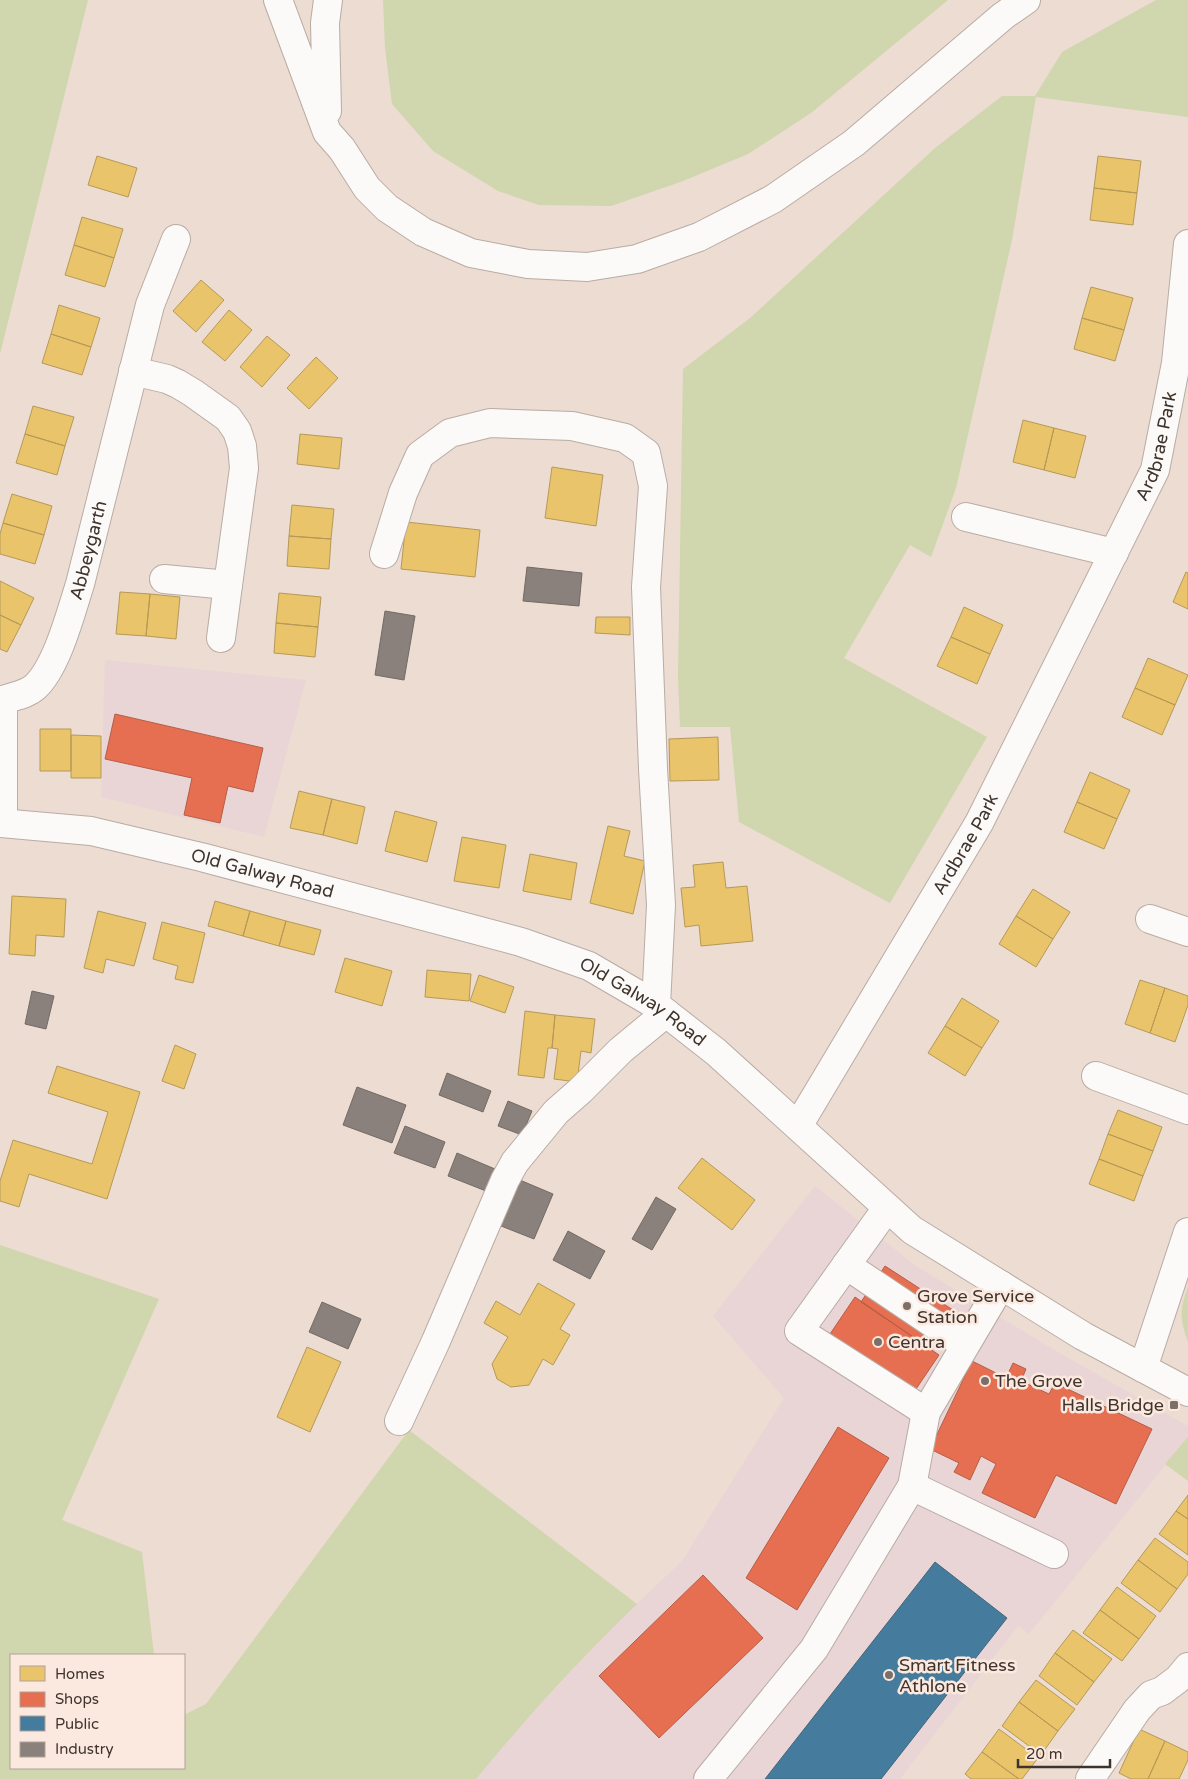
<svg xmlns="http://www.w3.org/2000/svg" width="1188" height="1779" viewBox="0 0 1188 1779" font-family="'Varela Round',sans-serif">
<rect width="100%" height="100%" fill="#ecdcd2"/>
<!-- commercial -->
<path fill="#e9d5d6" d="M105,660L306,680L264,837L101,797Z
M815,1186L916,1266L1051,1348L1188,1426V1437L1029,1634L1018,1626L900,1779H476L511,1736L612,1627L682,1561L784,1398L713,1316Z"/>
<!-- green -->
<path fill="#d0d6ad" d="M0,0H88L0,354Z
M383,0H948L811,113L748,154L683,181L611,206L539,205L498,191L433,151L392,104L385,48Z
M1156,0H1188V117L1036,97L1012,240L956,488L931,557L910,545L844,658L987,737L890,903L739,822L730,727H680L678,676L683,369L750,318L935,148L1002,96H1035L1062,52Z
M0,1245L159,1299L62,1520L142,1552L154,1655H11V1768H184V1715L206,1704L409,1430L637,1604C580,1659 526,1718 476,1779H0Z
M1188,1286V1342C1179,1317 1180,1310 1188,1286Z
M1188,1437V1481L1165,1464Z"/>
<!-- homes -->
<path fill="#e9c46a" stroke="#b69958" d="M97,156L137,168L128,197L88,185Z
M1098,156L1141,161L1137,193L1094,188Z
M1094,188L1137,193L1133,225L1090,220Z
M82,217L123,229L114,258L74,245Z
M74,245L114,258L105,287L65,275Z
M201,280L224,300L196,332L173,311Z
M1091,287L1133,298L1124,330L1082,318Z
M59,305L100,318L91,347L51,334Z
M229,310L252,330L225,361L202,342Z
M1082,318L1124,330L1115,361L1074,349Z
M51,334L91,347L82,375L42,363Z
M267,336L290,355L262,387L240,367Z
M316,357L338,378L309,409L287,388Z
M33,406L74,417L65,446L25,434Z
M1023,420L1054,428L1044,470L1013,462Z
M1054,428L1086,436L1075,478L1044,470Z
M25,434L65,446L57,475L16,463Z
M300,434L342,438L339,469L297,464Z
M552,467L603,475L596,526L545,518Z
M12,494L52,506L44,535L3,523Z
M292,505L334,509L331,539L289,536Z
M406,522L480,530L475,577L401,569Z
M3,523L44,535L35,564L0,554V534Z
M289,536L331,539L329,569L287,566Z
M1186,572L1188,573V609L1173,602Z
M0,581L34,598L21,625L0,615Z
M120,592L150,594L146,636L116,634Z
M279,593L321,597L318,627L276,623Z
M150,594L180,597L176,639L146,636Z
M964,607L1003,625L990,654L951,637Z
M0,615L21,625L7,652L0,649Z
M596,617H630V635L595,633Z
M276,623L318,627L315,657L274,653Z
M951,637L990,654L977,684L937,666Z
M1148,658L1188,675L1175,705L1135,688Z
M1135,688L1175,705L1162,735L1122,717Z
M40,729H71V771H40Z
M71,735L101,736V778H71Z
M718,737L719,780L670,781L669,739Z
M1090,772L1130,790L1117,819L1077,802Z
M299,791L332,799L323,835L290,828Z
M332,799L365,807L357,844L323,835Z
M1077,802L1117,819L1104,849L1064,832Z
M395,811L437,822L427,862L385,851Z
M608,826L630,831L624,856L645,861L633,914L590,903Z
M462,837L506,845L499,888L454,881Z
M530,854L577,863L571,900L523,891Z
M723,862L726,888L747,886L753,941L701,946L699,925L685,927L681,888L695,887L693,865Z
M1033,889L1070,912L1053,939L1016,916Z
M12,896L66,899L64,937L36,935L35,956L9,954Z
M215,901L250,911L243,936L208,926Z
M98,911L146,923L134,966L106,959L103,973L84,968Z
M250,911L286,921L279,946L243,936Z
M1016,916L1053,939L1036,967L999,944Z
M286,921L321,930L314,955L279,946Z
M162,922L205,933L193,983L175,979L178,966L153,959Z
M345,958L392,971L382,1006L335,992Z
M427,970L471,974L469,1001L425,997Z
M479,975L514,987L505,1013L470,1001Z
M1140,980L1165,988L1150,1033L1125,1024Z
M1165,988L1188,996V1005L1175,1042L1150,1033Z
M962,998L999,1021L982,1048L945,1026Z
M525,1011L555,1015L552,1048H548L544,1078L518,1075Z
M555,1015L595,1019L591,1053L581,1051L577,1082L554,1079L558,1049L552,1048Z
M945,1026L982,1048L965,1076L928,1053Z
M175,1045L196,1054L184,1089L162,1081Z
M57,1066L140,1092L107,1199L29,1174L19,1207L0,1201V1181L13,1140L92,1164L108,1112L48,1093Z
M1118,1110L1162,1127L1153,1151L1108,1134Z
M1108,1134L1153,1151L1143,1176L1099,1159Z
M702,1158L755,1200L732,1230L678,1188Z
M1099,1159L1143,1176L1134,1201L1089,1184Z
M538,1283L575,1304L560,1329L570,1335L553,1365L543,1359L529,1385L511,1387L497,1379L492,1364L508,1337L484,1323L496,1301L520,1315Z
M307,1347L341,1362L310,1432L277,1417Z
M1188,1495V1519L1176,1511Z
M1176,1511L1188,1519V1555L1159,1534Z
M1155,1538L1188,1562V1574L1177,1589L1138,1560Z
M1138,1560L1177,1589L1160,1612L1121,1583Z
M1117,1587L1156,1616L1139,1639L1100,1610Z
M1100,1610L1139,1639L1122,1661L1083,1633Z
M1073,1630L1112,1659L1094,1682L1055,1653Z
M1055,1653L1094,1682L1077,1705L1039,1676Z
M1036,1680L1075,1709L1058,1731L1019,1702Z
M1019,1702L1058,1731L1041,1755L1002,1726Z
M999,1729L1038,1758L1022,1779H1019L982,1752Z
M1139,1729L1165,1741L1148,1779H1131L1119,1773Z
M1165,1741L1188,1752V1760L1179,1779H1148Z
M982,1752L1019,1779H971L965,1774Z"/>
<!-- shops -->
<path fill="#e76f51" stroke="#b55d46" d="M115,714L263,748L253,792L228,786L220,823L184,815L192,778L105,759Z
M885,1266L953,1310L928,1347L861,1302Z
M855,1297L939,1355L912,1395L828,1337Z
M972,1361L1006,1378L1013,1363L1026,1369L1021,1381L1049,1394L1055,1383L1152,1429L1116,1504L1056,1475L1035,1518L982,1493L996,1464L981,1456L970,1480L954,1472L959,1463L930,1449Z
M838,1427L889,1458L797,1610L746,1578Z
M703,1575L763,1638L659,1738L599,1676Z"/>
<!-- public -->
<path fill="#457b9d" stroke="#43667b" d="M935,1562L1007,1618L881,1779H765Z"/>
<!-- industry -->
<path fill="#8a817c" stroke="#746a64" d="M527,567L582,573L579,606L523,601Z
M385,611L415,616L404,680L375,675Z
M32,991L54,996L46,1029L25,1024Z
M447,1073L491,1091L483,1112L439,1095Z
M357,1087L406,1105L392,1143L343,1125Z
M508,1101L532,1111L522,1135L498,1126Z
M405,1126L445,1142L435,1168L394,1153Z
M457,1153L495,1169L486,1191L448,1176Z
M515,1178L553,1194L534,1239L496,1224Z
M656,1197L676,1209L652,1250L632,1239Z
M568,1231L605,1251L590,1279L553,1260Z
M322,1302L361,1319L348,1349L309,1332Z"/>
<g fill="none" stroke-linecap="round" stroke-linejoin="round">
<defs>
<g id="minor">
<path d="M133,371L167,379L178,384L193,393L228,418L237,431L242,446L244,468L228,585L164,579"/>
<path d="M966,517L1114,553"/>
<path d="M384,554L403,493L420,455L450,433L490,423L572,426L625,438L646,453L653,486L646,587L653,769L661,905L656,1005"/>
<path d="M221,638L228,585"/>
<path id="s1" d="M3,823V700C14,696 26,695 35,687C57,667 71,612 80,584L150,305L176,239"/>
<path d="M1150,919L1188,932"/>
<path d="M1096,1076L1188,1110"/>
<path id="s2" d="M798,1126L979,823L1155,470L1176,363L1188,244"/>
<path d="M887,1208L799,1331L926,1412L1001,1285"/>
<path d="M846,1265L965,1345"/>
<path d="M1143,1368L1188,1232"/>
<path d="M399,1421L436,1341L505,1180L515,1162L556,1112L581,1090L621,1050L666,1013"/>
<path d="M912,1486L1054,1554"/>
<path d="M708,1779L814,1649L912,1486L926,1412"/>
<path d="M1090,1779L1137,1710L1151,1695L1162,1691L1178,1679L1188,1667"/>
</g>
<g id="major">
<path id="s3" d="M0,823L91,831L201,857L521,942L589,966L656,1005L716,1052L912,1230L1083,1336L1188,1392"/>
</g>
<path id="highway" d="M278,0L327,132L342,149L367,188L387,208L423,232L471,253L528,264L587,267L637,259L699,237L773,199L854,143L1003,16L1026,0
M327,111L325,23L328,0"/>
</defs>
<!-- minor casing -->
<use href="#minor" stroke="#b8aca4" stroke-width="30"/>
<!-- major casing -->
<use href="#major" stroke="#b8aca4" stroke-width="30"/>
<!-- highway casing -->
<use href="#highway" stroke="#b8aca4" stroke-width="30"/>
<!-- minor -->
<use href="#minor" stroke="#fcfaf8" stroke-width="28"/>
<!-- major -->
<use href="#major" stroke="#fcfaf8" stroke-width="28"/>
<!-- highway -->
<use href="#highway" stroke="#fcfaf8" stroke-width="28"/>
</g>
<!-- markers -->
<g fill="#7c6f67" stroke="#fbe9df" stroke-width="2">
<circle cx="907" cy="1306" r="5"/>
<circle cx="878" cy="1342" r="5"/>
<circle cx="985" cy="1381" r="5"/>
<rect x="1169" y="1400" width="10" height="10" rx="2.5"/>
<circle cx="889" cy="1675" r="5"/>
</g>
<g text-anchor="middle" stroke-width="5" stroke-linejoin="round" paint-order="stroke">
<!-- street labels -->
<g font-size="18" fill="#3f342d" stroke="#fbe9df">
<text dy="6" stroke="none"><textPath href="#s2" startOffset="771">Ardbrae Park</textPath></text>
<text dy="6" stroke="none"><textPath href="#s1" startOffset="306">Abbeygarth</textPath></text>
<text dy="6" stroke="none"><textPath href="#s2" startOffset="328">Ardbrae Park</textPath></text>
<text dy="6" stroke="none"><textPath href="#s3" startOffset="268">Old Galway Road</textPath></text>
<text dy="6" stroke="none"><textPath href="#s3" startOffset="672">Old Galway Road</textPath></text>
</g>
<!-- poi labels -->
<g font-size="18" fill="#3f342d" stroke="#fbe9df" text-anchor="start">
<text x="917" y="1302">Grove Service<tspan x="917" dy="21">Station</tspan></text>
<text x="888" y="1348">Centra</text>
<text x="995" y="1387">The Grove</text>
<text x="1164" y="1411" text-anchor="end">Halls Bridge</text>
<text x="899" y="1671">Smart Fitness<tspan x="899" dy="21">Athlone</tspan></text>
</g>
</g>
<!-- legend -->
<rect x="10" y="1654" width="175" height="115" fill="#fbe9df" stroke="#b0a198"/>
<rect x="20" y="1666" width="25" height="15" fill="#e9c46a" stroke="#b0a198"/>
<text x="55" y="1679" font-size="15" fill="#3f342d">Homes</text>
<rect x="20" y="1692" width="25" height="15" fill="#e76f51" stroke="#b0a198"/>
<text x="55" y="1704" font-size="15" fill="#3f342d">Shops</text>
<rect x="20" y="1716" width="25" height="15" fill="#457b9d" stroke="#b0a198"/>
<text x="55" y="1729" font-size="15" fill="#3f342d">Public</text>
<rect x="20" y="1742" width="25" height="15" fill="#8a817c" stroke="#b0a198"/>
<text x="55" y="1754" font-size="15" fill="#3f342d">Industry</text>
<!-- scale -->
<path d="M1018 1759v8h92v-8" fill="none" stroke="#3f342d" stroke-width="2.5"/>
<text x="1026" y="1759" font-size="15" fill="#3f342d" stroke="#fbe9df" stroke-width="4" paint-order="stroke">20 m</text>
</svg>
